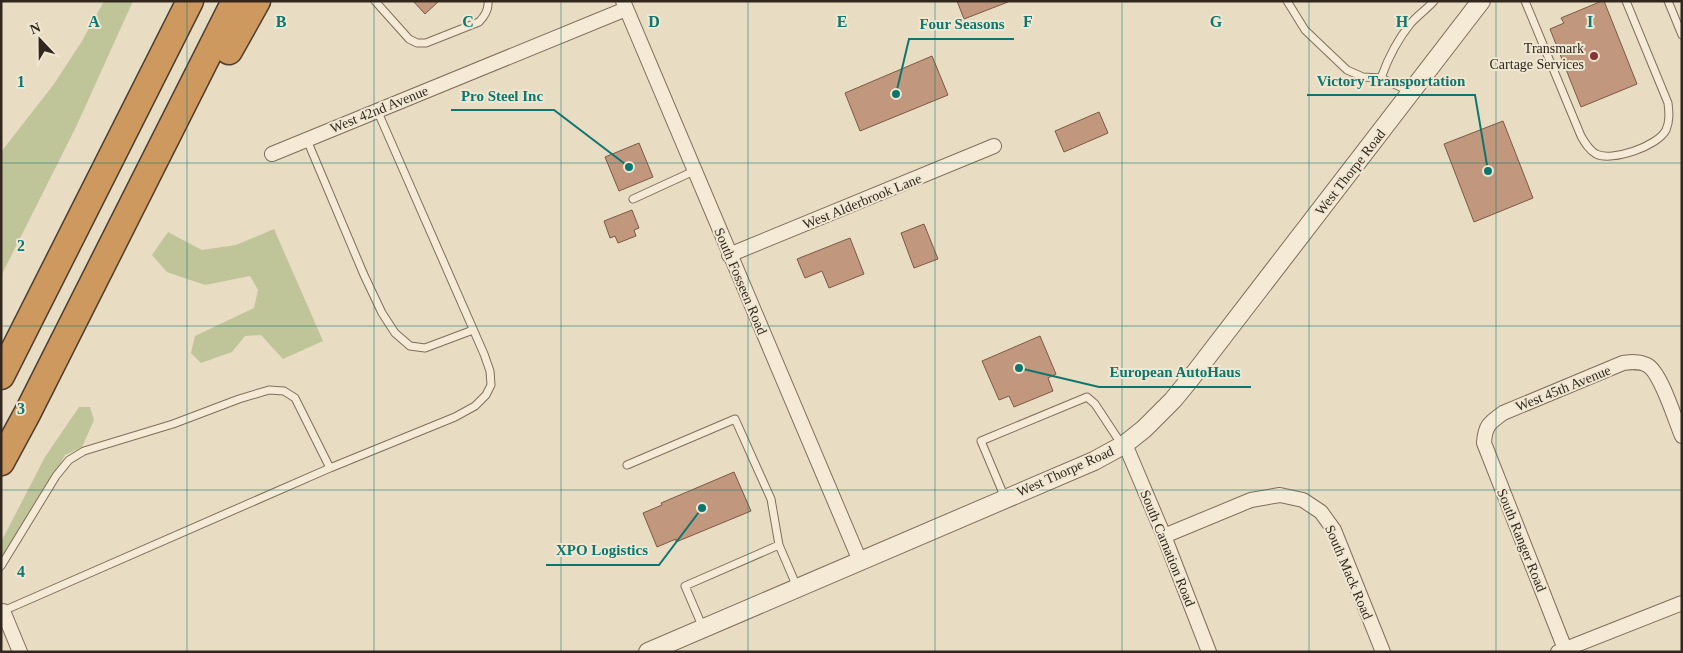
<svg xmlns="http://www.w3.org/2000/svg" width="1683" height="653" viewBox="0 0 1683 653" font-family="Georgia,serif">
<rect width="100%" height="100%" fill="#e8dcc3"/>
<!-- green -->
<path fill="#c0c499" d="M104,1H133L76,127L1,276V152L54,84L82,41Z
M274,229L323,341L283,359L261,335L245,336L232,352L201,363L191,353L195,336L254,308L258,290L250,276L205,285L167,272L152,255L168,232L202,250L236,245Z
M79,407H90L94,420L82,447L65,455L1,574V542L45,457Z"/>
<!-- building -->
<path fill="#c1987e" stroke="#7c5945" d="M413,1H439L425,14Z
M957,1H1008V2L964,19Z
M1602,1H1604L1637,84L1581,107L1550,29L1564,23L1561,18Z
M932,56L948,95L860,131L845,93Z
M1099,112L1108,133L1064,152L1055,131Z
M1503,121L1533,198L1474,222L1444,144Z
M639,143L653,177L619,191L605,157Z
M632,210L639,228L634,230L636,236L618,243L615,236L610,238L604,221Z
M924,224L938,259L914,268L901,233Z
M850,238L864,274L829,288L822,271L805,278L797,259Z
M1040,336L1056,374L1048,378L1053,391L1014,407L1009,396L999,400L982,361Z
M734,472L751,511L676,542V539L657,547L643,513L662,505L661,503Z"/>
<g fill="none" stroke-linecap="round" stroke-linejoin="round">
<defs>
<path id="service" d="M375,1L409,39L417,43H426L479,22C485,16 489,10 488,1
M1287,1L1305,30L1347,70L1363,77L1381,78L1411,92
M1525,1L1581,136C1585,143 1589,150 1596,154C1612,162 1658,146 1666,130C1670,121 1669,112 1668,103L1626,1
M1668,1L1682,35
M1381,78C1388,58 1398,39 1411,23C1418,15 1427,9 1434,1
M307,140L364,275L382,313L395,333L410,346L425,348L473,330
M633,199L694,171
M627,465L735,419L771,499L779,545
M1005,498L981,441L1087,397L1095,404L1122,445
M1,566L56,476L69,460L84,451L173,424L239,399L269,390L284,391L295,398L330,468
M2,609L3,611L330,468L455,417L475,406L486,395L491,385L490,371L484,354L377,110
M703,628L685,586L779,545L797,587"/>
<path id="minor" d="M623,1L860,561
M272,154L626,9
M729,255L994,146
M1125,444L1164,536L1209,652
M1164,536L1251,500L1280,495L1303,500L1321,512L1334,530L1383,652
M3,611L20,652
M1565,649L1484,443C1485,426 1489,423 1503,413L1623,363C1631,362 1639,361 1647,365C1661,372 1675,420 1682,436
M1558,652L1682,603"/>
<path id="tertiary" d="M648,652L1094,461L1125,444L1144,429L1173,400L1191,378L1481,1"/>
<path id="motorway" d="M229,51L257,1
M1,376L190,1
M1,462L28,412L235,1"/>
</defs>
<!-- service casing -->
<use href="#service" stroke="#806e5c" stroke-width="9"/>
<!-- minor casing -->
<use href="#minor" stroke="#806e5c" stroke-width="16"/>
<!-- tertiary casing -->
<use href="#tertiary" stroke="#806e5c" stroke-width="20"/>
<!-- motorway casing -->
<use href="#motorway" stroke="#4e3d30" stroke-width="29"/>
<!-- service -->
<use href="#service" stroke="#f4ead5" stroke-width="7"/>
<!-- minor -->
<use href="#minor" stroke="#f4ead5" stroke-width="14"/>
<!-- tertiary -->
<use href="#tertiary" stroke="#f4ead5" stroke-width="18"/>
<!-- motorway -->
<use href="#motorway" stroke="#cd995e" stroke-width="26"/>
</g>
<!-- grid -->
<path fill="none" stroke="#0f766e" stroke-width="1" stroke-opacity="0.55" d="M187,1V652M374,1V652M561,1V652M748,1V652M935,1V652M1122,1V652M1309,1V652M1496,1V652M1,163H1682M1,326H1682M1,490H1682"/>
<!-- markers -->
<circle fill="#873437" stroke="#f0e7d2" stroke-width="2" cx="1594" cy="56" r="5"/>
<g text-anchor="middle" stroke-width="4" stroke-linejoin="round" paint-order="stroke">
<!-- poi labels -->
<g font-size="14" fill="#32271e" stroke="#f0e7d2" text-anchor="end">
<text x="1584" y="53">Transmark<tspan x="1584" dy="16">Cartage Services</tspan></text>
</g>
<!-- street labels -->
<g font-size="14" fill="#32271e" stroke="#f0e7d2">
<text transform="translate(379 109) rotate(-22)" y="5">West 42nd Avenue</text>
<text transform="translate(1350 172) rotate(-52)" y="5">West Thorpe Road</text>
<text transform="translate(862 201) rotate(-22)" y="5">West Alderbrook Lane</text>
<text transform="translate(741 281) rotate(67)" y="5">South Fosseen Road</text>
<text transform="translate(1563 388) rotate(-22)" y="5">West 45th Avenue</text>
<text transform="translate(1065 471) rotate(-24)" y="5">West Thorpe Road</text>
<text transform="translate(1522 540) rotate(68)" y="5">South Ranger Road</text>
<text transform="translate(1168 548) rotate(68)" y="5">South Carnation Road</text>
<text transform="translate(1349 572) rotate(67)" y="5">South Mack Road</text>
</g>
</g>
<g font-size="16" text-anchor="middle" font-weight="bold" fill="#0f766e" stroke="#f0e7d2" stroke-width="4" stroke-linejoin="round" paint-order="stroke">
<text x="94" y="27">A</text>
<text x="281" y="27">B</text>
<text x="468" y="27">C</text>
<text x="654" y="27">D</text>
<text x="842" y="27">E</text>
<text x="1028" y="27">F</text>
<text x="1216" y="27">G</text>
<text x="1402" y="27">H</text>
<text x="1590" y="27">I</text>
<text x="21" y="87">1</text>
<text x="21" y="251">2</text>
<text x="21" y="414">3</text>
<text x="21" y="577">4</text>
</g>
<!-- callouts -->
<path fill="none" stroke="#0f766e" stroke-width="2" d="M896 94L909 39H1014M1488 171L1475 95H1307M629 167L554 110H451M1019 368L1099 387H1251M702 508L659 565H546"/>
<g fill="#0f766e" stroke="#f0e7d2" stroke-width="2">
<circle cx="896" cy="94" r="5"/>
<circle cx="1488" cy="171" r="5"/>
<circle cx="629" cy="167" r="5"/>
<circle cx="1019" cy="368" r="5"/>
<circle cx="702" cy="508" r="5"/>
</g>
<g font-size="15" text-anchor="middle" font-weight="bold" fill="#0f766e" stroke="#f0e7d2" stroke-width="4" stroke-linejoin="round" paint-order="stroke">
<text x="962" y="29">Four Seasons</text>
<text x="1391" y="86">Victory Transportation</text>
<text x="502" y="101">Pro Steel Inc</text>
<text x="1175" y="377">European AutoHaus</text>
<text x="602" y="555">XPO Logistics</text>
</g>
<!-- border -->
<rect width="1683" height="653" fill="none" stroke="#32271e" stroke-width="5"/>
<!-- north arrow -->
<g transform="translate(40 40) rotate(338)" stroke="#f0e7d2" stroke-width="4" paint-order="stroke">
<path d="M0-4L9 19L0 12L-9 19Z" fill="#32271e"/>
<text y="-8" font-size="14" font-weight="bold" text-anchor="middle" fill="#32271e">N</text>
</g>
</svg>
